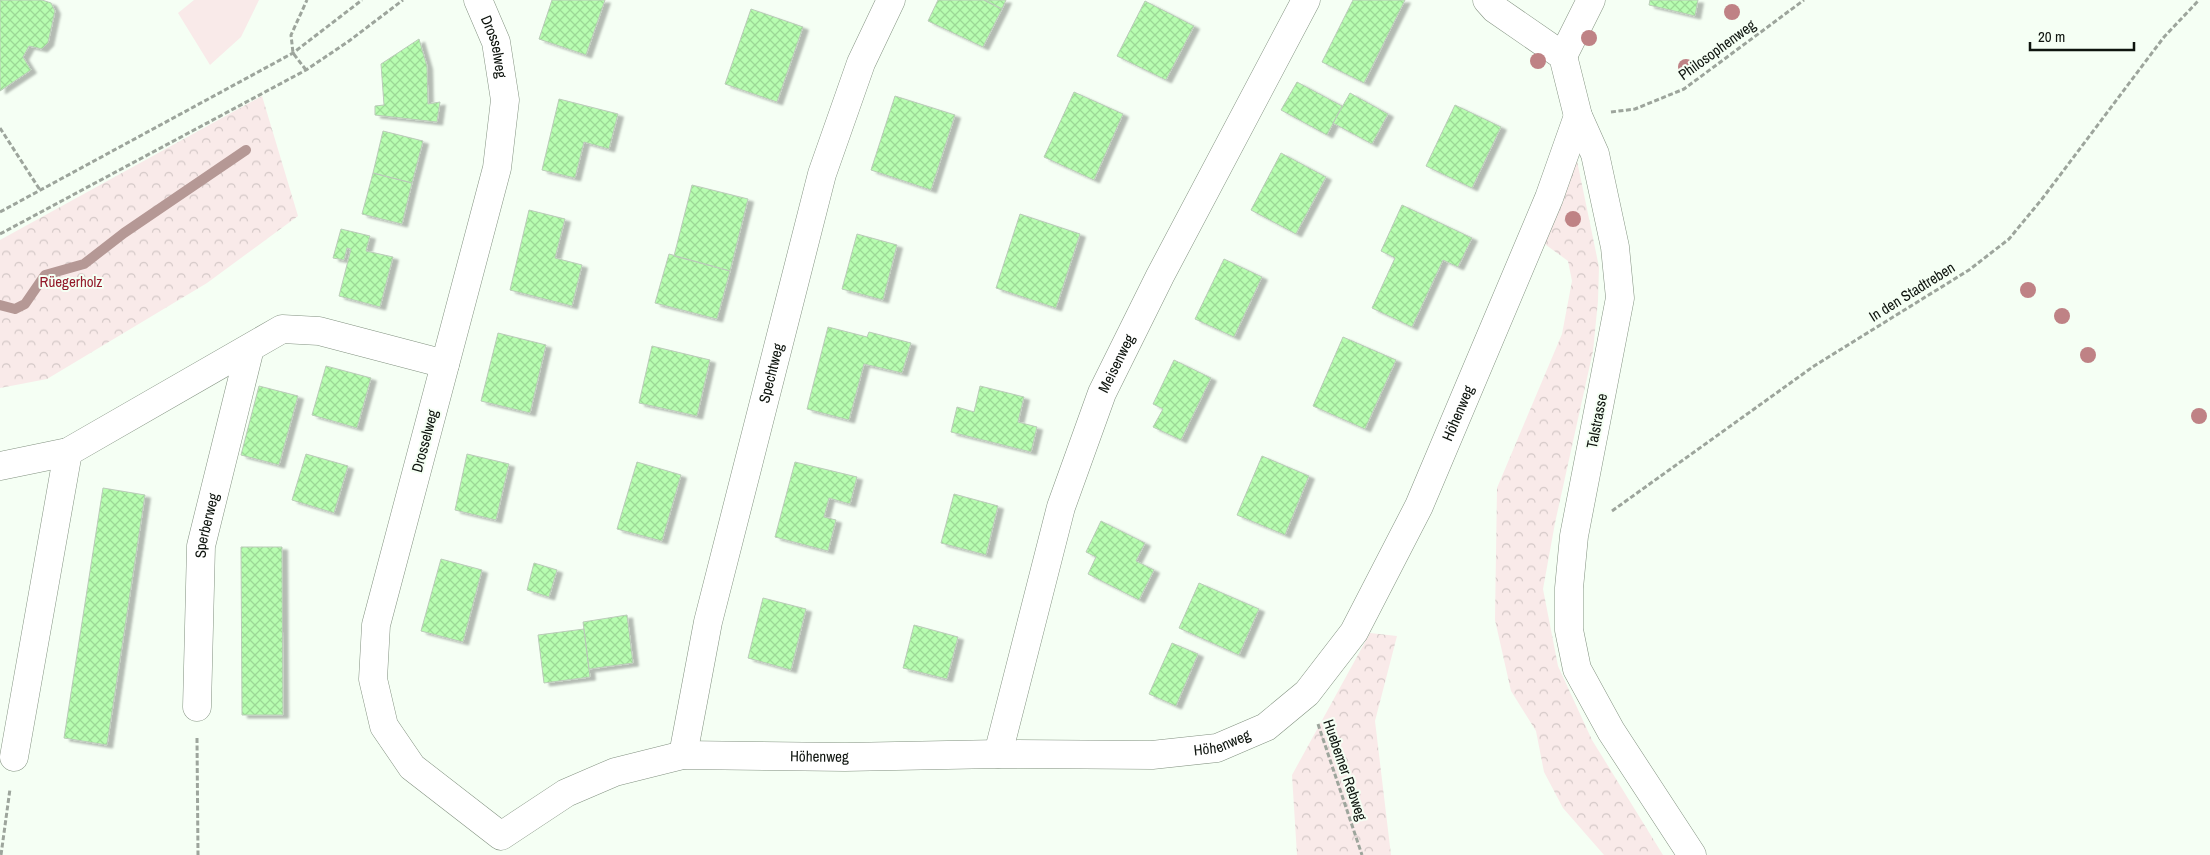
<svg xmlns="http://www.w3.org/2000/svg" width="2210" height="855" viewBox="0 0 2210 855" font-family="'Archivo Narrow',sans-serif">
<defs>
<pattern id="forest-crowns" width="20" height="18" patternUnits="userSpaceOnUse" patternTransform="scale(1.25)"><rect width="20" height="18" fill="#f9eae9"/><path d="M2 6a3 3 0 1 1 6 0M12 15a3 3 0 1 1 6 0" fill="none" stroke="#d4c8c7"/></pattern>
<pattern id="building-cross-hatch" width="8" height="8" patternUnits="userSpaceOnUse" patternTransform="scale(1.25)"><rect width="8" height="8" fill="#b7fdb0"/><path d="M0 0l8 8M0 8l8-8" fill="none" stroke="#9cd896"/></pattern>
<filter id="shadow"><feDropShadow dx="5.5" dy="3" stdDeviation="1" flood-color="#0004"/></filter>
</defs>
<rect width="100%" height="100%" fill="#f5fff4"/>
<!-- green -->
<path fill="#f9eae9" d="M194,0H259L241,37L210,65L178,13Z"/>
<!-- forest -->
<path fill="url(#forest-crowns)" d="M262,96L298,216L207,283L47,379L0,388V240Z
M1575,151L1599,267L1598,301L1593,351L1555,523L1543,589L1558,666L1592,740L1663,855H1604L1563,808L1544,772L1536,731L1511,691L1495,620L1497,488L1562,334L1572,281L1568,261L1542,242Z
M1370,633L1397,636L1375,721L1391,855H1297L1292,775Z"/>
<g fill="none" stroke-linecap="round" stroke-linejoin="round">
<!-- stream -->
<path stroke="#b59895" stroke-width="10" d="M0,305L15,309L25,304L45,275L84,264L124,233L246,150"/>
</g>
<!-- building -->
<path fill="url(#building-cross-hatch)" stroke="#bacbb8" filter="url(#shadow)" d="M0,0H42L51,3L55,11L48,43L42,49L29,46L23,57L31,70L0,91Z
M552,0H605L586,55L539,39Z
M938,0H984L1002,9L983,47L928,21Z
M984,0H1006L1002,9Z
M1353,0H1405L1364,83L1322,62Z
M1650,0H1698L1695,16L1649,5Z
M1145,1L1194,26L1166,80L1117,56Z
M751,9L803,27L777,102L725,84Z
M419,39L427,66L428,104L440,102L437,122L375,115V106L384,105L381,64Z
M1297,82L1342,106L1327,135L1281,110Z
M1074,92L1123,114L1094,180L1044,157Z
M1350,93L1388,114L1372,144L1333,123Z
M895,96L955,115L931,190L871,170Z
M559,99L618,114L609,149L584,142L575,178L542,170Z
M1455,105L1501,127L1472,188L1426,166Z
M383,131L423,141L412,183L373,173Z
M1281,153L1326,177L1296,234L1251,210Z
M373,173L412,183L402,224L362,214Z
M692,185L748,199L730,271L674,256Z
M1402,205L1472,238L1458,267L1443,260L1412,327L1372,308L1395,258L1381,251Z
M529,210L565,219L555,258L582,265L572,306L510,290Z
M1020,214L1080,234L1056,308L996,288Z
M341,229L370,236L366,251L393,257L380,307L339,296L351,249L347,248L344,260L333,258Z
M857,234L897,245L883,300L842,289Z
M669,254L730,271L717,319L655,303Z
M1224,259L1262,277L1234,337L1195,319Z
M828,327L867,337L869,332L911,343L902,373L864,364L849,420L807,409Z
M498,333L546,345L530,413L481,401Z
M1343,337L1396,360L1365,429L1313,406Z
M652,346L710,360L697,416L639,403Z
M1174,360L1211,378L1181,440L1153,427L1163,409L1153,404Z
M326,366L371,378L357,428L312,415Z
M259,386L298,396L279,465L241,455Z
M980,386L1024,397L1018,422L1037,427L1031,452L951,432L957,407L974,412Z
M306,454L348,466L334,513L292,500Z
M467,454L509,464L496,520L455,510Z
M1262,456L1309,476L1285,535L1237,515Z
M637,462L681,475L662,541L617,529Z
M795,462L857,477L850,504L829,498L824,517L836,520L828,551L775,537Z
M103,488L145,495L107,745L64,738Z
M954,494L998,506L986,555L941,543Z
M1101,521L1145,543L1136,561L1154,570L1139,600L1088,574L1096,557L1086,552Z
M241,547H282L283,715H242Z
M441,559L482,570L463,642L421,631Z
M534,563L557,570L549,597L527,590Z
M1199,583L1259,609L1239,655L1179,628Z
M763,598L806,609L791,670L748,658Z
M627,615L633,663L589,669L583,622Z
M914,625L958,637L947,679L903,668Z
M584,629L590,677L544,683L538,635Z
M1172,643L1198,654L1176,706L1149,694Z"/>
<g fill="none" stroke-linecap="round" stroke-linejoin="round">
<defs>
<g id="street">
<path id="s1" d="M478,0L496,42L505,100L497,168L376,625L373,679L384,726L412,767L501,836L566,793L615,772L683,755L845,757L998,754L1152,755L1217,748L1266,727L1307,693L1354,632L1419,506L1549,198L1578,116"/>
<path d="M1487,0L1495,9L1563,56L1578,116L1595,154L1615,247L1620,298L1574,536L1569,588V630L1577,669L1611,731L1692,855"/>
<path d="M1563,56L1591,0"/>
<path d="M0,466L68,452L282,329L319,331L445,364"/>
<path id="s2" d="M197,707L201,546L250,348"/>
<path id="s3" d="M998,754L1061,507L1102,393L1160,276L1306,0"/>
<path id="s4" d="M683,755L708,622L822,174L861,63L891,0"/>
<path d="M14,757L68,452"/>
</g>
</defs>
<!-- street casing -->
<use href="#street" stroke="#839281" stroke-width="29"/>
<!-- path -->
<path stroke="#9da59c" stroke-width="3" stroke-dasharray="5 2.5" stroke-linecap="butt" d="M306,70L293,53L291,35L307,0
M1611,112L1635,109L1684,89L1804,0
M0,128L40,190
M0,212L293,53L362,0
M0,234L306,70L349,41L403,0
M1612,511L1814,366L1969,270L2009,239L2042,199L2164,37L2199,0
M1318,724L1362,855
M197,738L198,855
M1,855L10,789"/>
<!-- street -->
<use href="#street" stroke="#fff" stroke-width="28"/>
</g>
<!-- trees -->
<g fill="#bf8285">
<circle cx="1732" cy="12" r="8"/>
<circle cx="1589" cy="38" r="8"/>
<circle cx="1538" cy="61" r="8"/>
<circle cx="1686" cy="67" r="8"/>
<circle cx="1573" cy="219" r="8"/>
<circle cx="2028" cy="290" r="8"/>
<circle cx="2062" cy="316" r="8"/>
<circle cx="2088" cy="355" r="8"/>
<circle cx="2199" cy="416" r="8"/>
</g>
<g text-anchor="middle" stroke-width="4" stroke-linejoin="round" paint-order="stroke">
<!-- street labels -->
<g font-size="15" fill="#0e140e" stroke="#f5fff4">
<text dy="5" stroke="none"><textPath href="#s1" startOffset="50">Drosselweg</textPath></text>
<text transform="translate(1717 50) rotate(-36)" y="5">Philosophenweg</text>
<text transform="translate(1912 292) rotate(-32)" y="5">In den Stadtreben</text>
<text dy="5" stroke="none"><textPath href="#s3" startOffset="409">Meisenweg</textPath></text>
<text dy="5" stroke="none"><textPath href="#s4" startOffset="392">Spechtweg</textPath></text>
<text dy="5" stroke="none"><textPath href="#s1" startOffset="2072">Höhenweg</textPath></text>
<text transform="translate(1597 421) rotate(-79)" y="5">Talstrasse</text>
<text transform="translate(425 441) rotate(-75)" y="5">Drosselweg</text>
<text dy="5" stroke="none"><textPath href="#s2" startOffset="182">Sperberweg</textPath></text>
<text dy="5" stroke="none"><textPath href="#s1" startOffset="1652">Höhenweg</textPath></text>
<text dy="5" stroke="none"><textPath href="#s1" startOffset="1248">Höhenweg</textPath></text>
<text transform="translate(1345 770) rotate(71)" y="5">Huebemer Rebweg</text>
</g>
<!-- park labels -->
<g font-size="15" fill="#931b2b" stroke="#f5fff4">
<text x="71" y="287">Rüegerholz</text>
</g>
</g>
<!-- scale -->
<path d="M2030 42v8h104v-8" fill="none" stroke="#0e140e" stroke-width="2.5"/>
<text x="2038" y="42" font-size="15" fill="#0e140e" stroke="#f5fff4" stroke-width="4" paint-order="stroke">20 m</text>
</svg>
